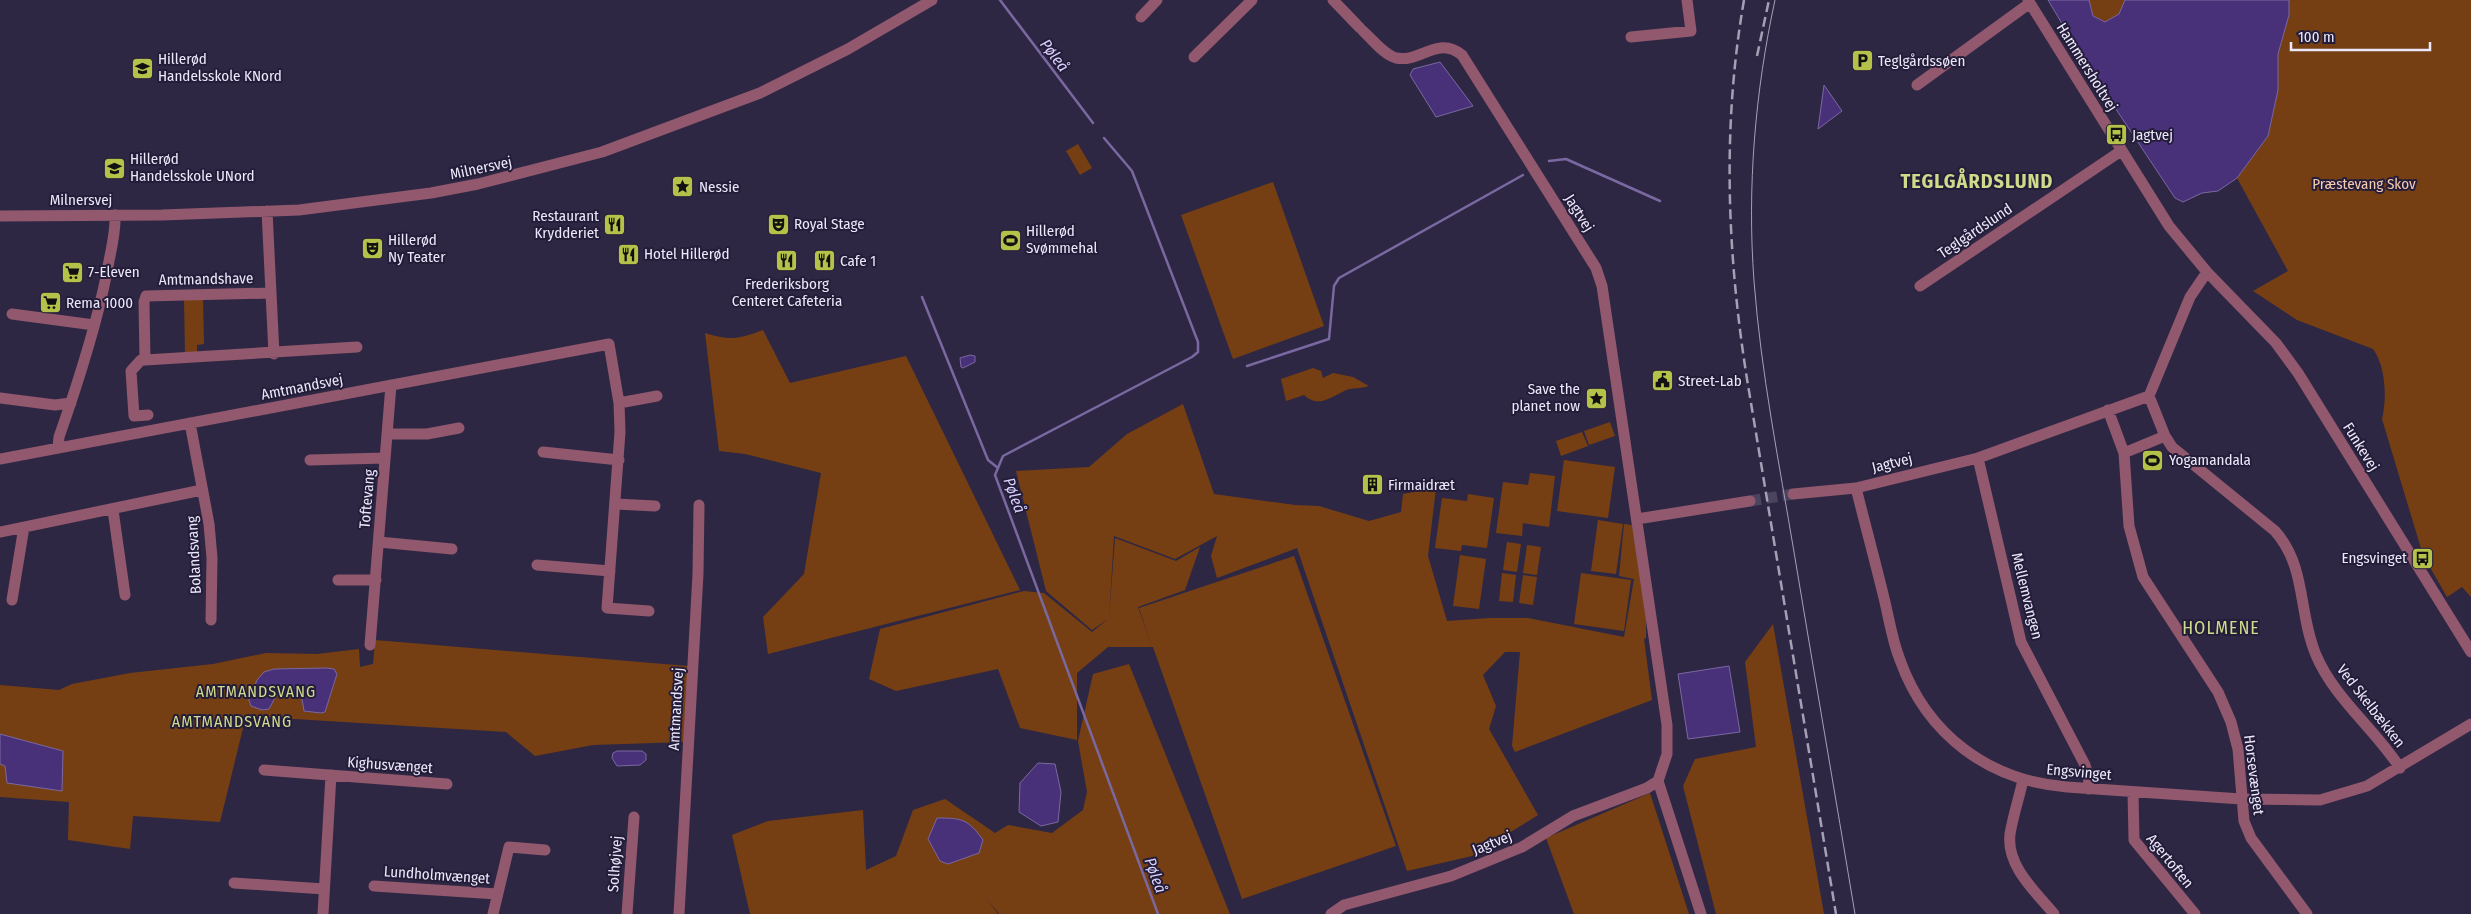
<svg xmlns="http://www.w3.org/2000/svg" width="2471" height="914" viewBox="0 0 2471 914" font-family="'Fira Sans Condensed',sans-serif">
<rect width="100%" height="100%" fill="#2e2743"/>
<!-- green -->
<path fill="#763f13" d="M2089,0H2125L2119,14L2105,22L2093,16Z
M2289,0H2471V597L2462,587L2447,597L2423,555L2382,419C2387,398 2386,367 2373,349L2297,320L2253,291L2288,271L2237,178L2268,136L2278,90V54L2289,15Z
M1078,144L1092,168L1080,175L1066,151Z
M1273,182L1324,326L1233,359L1181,215Z
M184,299H203L204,344L197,345V354L185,355Z
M763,330L790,383L906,356L1020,590L768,654L763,617L804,574L821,473L745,454L719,451L705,333C730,341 739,339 763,330Z
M1313,368L1321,371L1323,378L1333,373L1353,377L1369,386C1363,388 1355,388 1349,389C1334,394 1320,410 1304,395L1286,401L1281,379Z
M1183,404L1214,494L1295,505L1319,506L1369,521L1401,512L1403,494L1436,488L1428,556L1447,621L1490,618H1528L1624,637L1634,579L1619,576L1624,524L1632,525L1646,614V638L1644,639L1652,700L1515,752L1512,746L1520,652H1505L1483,675L1496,706L1489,729L1538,815L1472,856L1407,871L1297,548L1217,578L1211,556L1217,536L1175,559L1114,536L1109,618L1115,538L1176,561L1200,547L1185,590L1138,607L1152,646L1139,608L1294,556L1396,846L1242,899L1153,647H1108L1077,673V740L1020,728L998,669L896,691L869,679L880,629L1024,591L1044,593L1092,632L1108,619L1092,630L1046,591L1016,471L1089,467L1127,434Z
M1610,422L1615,436L1589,445L1584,431Z
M1582,432L1588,446L1561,456L1556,441Z
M1564,460L1615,467L1608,518L1557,511Z
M1530,473L1555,476L1549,527L1523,523L1522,536L1496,533L1503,482L1528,485Z
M1468,494L1494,498L1487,548L1462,545L1461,551L1435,548L1442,498L1467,501Z
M1598,520L1623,524L1616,574L1591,571Z
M1507,542L1521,544L1517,572L1503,570Z
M1527,545L1541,547L1537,575L1523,573Z
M1460,555L1486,559L1479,609L1453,606Z
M1502,573L1516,575L1513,602L1499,601Z
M1581,573L1631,580L1624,631L1574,624Z
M1523,575L1537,577L1533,605L1519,603Z
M1773,624L1824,914H1716L1683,786L1695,759L1756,747L1745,662Z
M375,640L688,666L685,742L593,745L535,756L506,732L246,716L220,822L133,816L130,849L68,840L69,802L0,797V685L59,690L72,684L130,673L213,664L266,653L317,654L359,649L360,667L373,664Z
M1129,664L1230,914H999L986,898L998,914H750L732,835L768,821L863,810L866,870L896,856L913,810L945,799L995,833L1008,825L1052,833L1083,810L1087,792L1078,741L1093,674Z
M1650,793L1689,914H1574L1546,838Z"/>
<!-- water -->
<path fill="#49317a" stroke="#7a68a1" d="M2048,0H2089L2093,16L2105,22L2119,14L2125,0H2289V15L2278,54V90L2268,136L2237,178L2218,191L2202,193L2183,202L2175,198L2086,64Z
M1440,62L1473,106L1436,117L1410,75L1413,69Z
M1824,85L1842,111L1818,129Z
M970,355L975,356V362L963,368L961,367L960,358Z
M1729,666L1740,732L1688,739L1678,674Z
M326,668L334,669L337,674L325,712L321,713L304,711L301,693L277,694L269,709L262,710L251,706L249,700L257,680L264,672L274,669Z
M0,734L63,751L62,791L7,783L5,766L0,764Z
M617,751H642L646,754V760L640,765L617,766L612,758L613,753Z
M1038,763L1055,764L1061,792L1058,822L1041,826L1019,812L1020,783Z
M937,818C962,818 968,819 983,840L979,853L948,864L940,861L928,839Z"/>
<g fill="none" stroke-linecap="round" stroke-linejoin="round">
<!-- stream -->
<path stroke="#7a68a1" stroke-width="2.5" d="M1000,0L1093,123
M1104,138L1132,171L1198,342V352L1192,357L1003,456L995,475L1158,914
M1549,161L1566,159L1660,201
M922,297L988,460L998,468
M1247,366L1329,339L1334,286L1339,278L1523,175"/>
<!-- minor-tunnel -->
<path stroke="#4a445f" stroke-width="11" stroke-dasharray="11 5.5" stroke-linecap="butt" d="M1750,501L1793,494"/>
<!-- minor -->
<path stroke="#91586e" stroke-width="11" d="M1333,0L1360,28
M2028,0L2169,226L2207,272L2276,343L2298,373L2471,652
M1141,17L1157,0
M1363,31C1372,39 1384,55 1396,58C1421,63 1438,35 1462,55L1596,268L1602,286L1667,725V754L1658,781L1701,914
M1631,37L1691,31L1687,0
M1194,57L1252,0
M1917,85L2030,3
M267,211L274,354
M0,216L162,215L299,210L431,193L478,184L602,152L760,93L848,49L932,0
M1920,286L2121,151
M271,293L146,296L144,302L145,360L357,347
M12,314L94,325
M145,360H141L131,371L134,416L148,415
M2149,396L2165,436L2172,447L2275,531C2307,567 2298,613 2316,655C2334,698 2375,729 2400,768
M0,398L55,405L71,403
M619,403L657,396
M2108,410L2124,453L2129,526L2143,577L2218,692L2231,722L2238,749L2244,821L2251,838L2307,914
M190,423L209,524L212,558L211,620
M387,434H427L459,428
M58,448L59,437C78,383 96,328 107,272C110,253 116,234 115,215
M543,452L619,460
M2124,453L2165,436
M1978,458L2021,642L2085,765L2089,778L2088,789
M0,459L609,344L619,403L620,432L607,608L649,611
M310,460L385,458
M1856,488C1865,524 1875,561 1884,598C1889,618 1892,640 1900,660C1927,735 1989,781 2067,787L2241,799L2320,800L2367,786L2471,724
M1793,494L1856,488L1978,458L2149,396L2190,297L2207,272
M616,504L655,506
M113,510L125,595
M1637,519L1750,501
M0,532L202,490
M379,542L452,549
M537,565L610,571
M338,580H376
M12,600L24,527
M370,645L391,385
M264,770L447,784
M2023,780C2019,798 2013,816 2010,834C2006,866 2036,892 2054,914
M2133,792L2134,840L2195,914
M234,883L324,889
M374,886L497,894
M323,914L331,775
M493,914L509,847L545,850
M627,914L634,817
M679,914L698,574L699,505
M1331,914L1344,905L1451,876L1522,847L1573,816L1647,788L1658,781"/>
<!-- tram -->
<path stroke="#a5a0b6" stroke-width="1" d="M1775,0C1755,92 1747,188 1754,281C1761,373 1779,462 1794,552C1814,673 1835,793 1855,914"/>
<!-- rail -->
<path stroke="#a5a0b6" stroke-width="2.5" stroke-dasharray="10 5" stroke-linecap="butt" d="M1744,0C1722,126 1727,253 1747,379L1836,914
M1757,56L1769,0"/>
</g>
<!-- icons -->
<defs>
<symbol id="parking-square" viewBox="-11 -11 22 22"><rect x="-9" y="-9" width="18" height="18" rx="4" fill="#b5c249" stroke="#241d39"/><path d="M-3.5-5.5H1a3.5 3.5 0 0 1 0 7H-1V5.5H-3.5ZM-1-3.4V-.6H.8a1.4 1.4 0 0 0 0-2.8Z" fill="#111"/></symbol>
<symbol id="university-square" viewBox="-11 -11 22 22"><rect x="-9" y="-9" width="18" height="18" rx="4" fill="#b5c249" stroke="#241d39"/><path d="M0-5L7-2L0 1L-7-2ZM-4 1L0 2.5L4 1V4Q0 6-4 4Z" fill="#111"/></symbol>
<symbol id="bus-square" viewBox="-11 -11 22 22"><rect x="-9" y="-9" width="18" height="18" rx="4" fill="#b5c249" stroke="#241d39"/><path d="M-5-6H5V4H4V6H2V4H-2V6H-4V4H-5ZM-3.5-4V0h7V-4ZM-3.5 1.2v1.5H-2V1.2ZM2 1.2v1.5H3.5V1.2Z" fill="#111"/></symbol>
<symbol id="sight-square" viewBox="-11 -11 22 22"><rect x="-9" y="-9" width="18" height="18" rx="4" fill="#b5c249" stroke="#241d39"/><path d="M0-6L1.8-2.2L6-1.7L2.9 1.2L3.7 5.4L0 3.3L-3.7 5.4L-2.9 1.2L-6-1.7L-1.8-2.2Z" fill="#111"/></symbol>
<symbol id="theatre-square" viewBox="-11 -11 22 22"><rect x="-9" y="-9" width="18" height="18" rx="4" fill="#b5c249" stroke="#241d39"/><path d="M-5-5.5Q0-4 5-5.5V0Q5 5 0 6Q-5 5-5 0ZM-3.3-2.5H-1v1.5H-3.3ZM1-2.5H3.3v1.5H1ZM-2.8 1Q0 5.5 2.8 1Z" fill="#111"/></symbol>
<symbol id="restaurant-square" viewBox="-11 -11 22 22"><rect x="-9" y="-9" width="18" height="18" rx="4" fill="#b5c249" stroke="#241d39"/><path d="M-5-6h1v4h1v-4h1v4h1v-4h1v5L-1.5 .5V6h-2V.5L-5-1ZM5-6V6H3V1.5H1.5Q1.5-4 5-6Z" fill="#111"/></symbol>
<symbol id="stadium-square" viewBox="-11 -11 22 22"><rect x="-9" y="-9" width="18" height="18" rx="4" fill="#b5c249" stroke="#241d39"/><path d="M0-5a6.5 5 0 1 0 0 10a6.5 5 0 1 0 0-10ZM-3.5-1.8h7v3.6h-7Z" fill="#111"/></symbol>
<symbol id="supermarket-square" viewBox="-11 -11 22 22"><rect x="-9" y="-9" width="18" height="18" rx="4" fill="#b5c249" stroke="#241d39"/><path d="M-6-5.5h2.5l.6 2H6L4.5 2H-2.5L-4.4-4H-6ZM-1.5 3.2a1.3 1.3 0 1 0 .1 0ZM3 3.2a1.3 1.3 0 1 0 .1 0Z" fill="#111"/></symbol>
<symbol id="civic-square" viewBox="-11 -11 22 22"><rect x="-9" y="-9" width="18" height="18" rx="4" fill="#b5c249" stroke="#241d39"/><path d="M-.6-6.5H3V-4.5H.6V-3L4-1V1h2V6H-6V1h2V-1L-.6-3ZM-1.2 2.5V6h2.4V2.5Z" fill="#111"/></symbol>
<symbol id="building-square" viewBox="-11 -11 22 22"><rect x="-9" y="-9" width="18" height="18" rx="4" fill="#b5c249" stroke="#241d39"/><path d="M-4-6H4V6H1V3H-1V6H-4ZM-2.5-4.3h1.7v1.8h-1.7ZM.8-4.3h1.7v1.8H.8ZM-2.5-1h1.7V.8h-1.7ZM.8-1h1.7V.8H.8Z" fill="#111"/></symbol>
</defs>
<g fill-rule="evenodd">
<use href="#parking-square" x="1850" y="48" width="25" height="25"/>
<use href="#university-square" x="130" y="56" width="25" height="25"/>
<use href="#bus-square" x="2104" y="122" width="25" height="25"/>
<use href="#university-square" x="102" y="156" width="25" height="25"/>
<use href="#sight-square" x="670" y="174" width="25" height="25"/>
<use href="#theatre-square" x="766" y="212" width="25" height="25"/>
<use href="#restaurant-square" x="602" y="212" width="25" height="25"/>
<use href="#stadium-square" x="998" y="228" width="25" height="25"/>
<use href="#theatre-square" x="360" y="236" width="25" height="25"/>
<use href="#restaurant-square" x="616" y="242" width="25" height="25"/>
<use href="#restaurant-square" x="774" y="248" width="25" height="25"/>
<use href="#restaurant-square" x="812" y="248" width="25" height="25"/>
<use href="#supermarket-square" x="60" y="260" width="25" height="25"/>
<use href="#supermarket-square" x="38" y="290" width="25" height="25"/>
<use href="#civic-square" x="1650" y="368" width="25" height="25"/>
<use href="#sight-square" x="1584" y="386" width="25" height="25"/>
<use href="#stadium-square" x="2140" y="448" width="25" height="25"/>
<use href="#building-square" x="1360" y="472" width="25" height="25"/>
<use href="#bus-square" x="2410" y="546" width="25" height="25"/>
</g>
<g text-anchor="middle" stroke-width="4" stroke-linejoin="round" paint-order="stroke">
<!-- poi labels -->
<g font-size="15" fill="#ece8fb" stroke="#241d39" text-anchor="start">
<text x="158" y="64">Hillerød<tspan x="158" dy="17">Handelsskole KNord</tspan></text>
<text x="1878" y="66">Teglgårdssøen</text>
<text x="2132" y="140">Jagtvej</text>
<text x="130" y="164">Hillerød<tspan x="130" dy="17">Handelsskole UNord</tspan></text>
<text x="699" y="192">Nessie</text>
<text x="599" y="221" text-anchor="end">Restaurant<tspan x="599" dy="17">Krydderiet</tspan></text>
<text x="794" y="229">Royal Stage</text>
<text x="1026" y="236">Hillerød<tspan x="1026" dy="17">Svømmehal</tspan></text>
<text x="388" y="245">Hillerød<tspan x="388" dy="17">Ny Teater</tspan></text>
<text x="644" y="259">Hotel Hillerød</text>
<text x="840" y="266">Cafe 1</text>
<text x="88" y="277">7-Eleven</text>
<text x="787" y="289" text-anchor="middle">Frederiksborg<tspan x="787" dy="17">Centeret Cafeteria</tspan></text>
<text x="66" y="308">Rema 1000</text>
<text x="1678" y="386">Street-Lab</text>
<text x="1580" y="394" text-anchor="end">Save the<tspan x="1580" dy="17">planet now</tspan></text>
<text x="2169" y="465">Yogamandala</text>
<text x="1388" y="490">Firmaidræt</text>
<text x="2407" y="563" text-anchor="end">Engsvinget</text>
</g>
<!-- street labels -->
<g font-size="15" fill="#ece8fb" stroke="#241d39">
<text transform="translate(2087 67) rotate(58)" y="5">Hammersholtvej</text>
<text transform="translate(481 168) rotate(-12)" y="5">Milnersvej</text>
<text x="81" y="205">Milnersvej</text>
<text transform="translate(1579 213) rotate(58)" y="5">Jagtvej</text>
<text transform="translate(1975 231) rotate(-34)" y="5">Teglgårdslund</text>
<text transform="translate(206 279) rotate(-1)" y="5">Amtmandshave</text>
<text transform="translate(302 387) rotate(-11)" y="5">Amtmandsvej</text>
<text transform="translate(2361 447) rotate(58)" y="5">Funkevej</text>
<text transform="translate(1892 463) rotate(-14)" y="5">Jagtvej</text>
<text transform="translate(367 499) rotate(-85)" y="5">Toftevang</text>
<text transform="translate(194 555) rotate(-93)" y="5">Bolandsvang</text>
<text transform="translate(2027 596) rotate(76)" y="5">Mellemvangen</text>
<text transform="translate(2371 706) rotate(52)" y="5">Ved Skelbækken</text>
<text transform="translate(676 709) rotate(-87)" y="5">Amtmandsvej</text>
<text transform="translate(390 765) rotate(4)" y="5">Kighusvænget</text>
<text transform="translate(2079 772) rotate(5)" y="5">Engsvinget</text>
<text transform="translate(2254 775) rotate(83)" y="5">Horsevænget</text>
<text transform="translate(1492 843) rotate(-22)" y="5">Jagtvej</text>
<text transform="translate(2170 861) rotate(51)" y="5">Agertoften</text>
<text transform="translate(615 864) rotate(-86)" y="5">Solhøjvej</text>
<text transform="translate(437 875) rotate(4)" y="5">Lundholmvænget</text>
</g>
<!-- park labels -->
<g font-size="15" fill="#f5cbb0" stroke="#241d39">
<text x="2364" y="189">Præstevang Skov</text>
</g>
<!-- water labels -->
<g font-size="16" font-style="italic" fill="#dbd2fd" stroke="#241d39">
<text transform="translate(1055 55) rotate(53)" y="6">Pøleå</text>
<text transform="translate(1015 495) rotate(70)" y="6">Pøleå</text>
<text transform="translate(1156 875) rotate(70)" y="6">Pøleå</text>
</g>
<!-- neighbourhood labels -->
<g font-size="16" letter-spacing="1" fill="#cfda8c" stroke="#241d39">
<text x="256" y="697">AMTMANDSVANG</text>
<text x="232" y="727">AMTMANDSVANG</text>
</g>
<!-- quarter labels -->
<g font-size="18" letter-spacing="1" fill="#cfda8c" stroke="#241d39">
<text x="2221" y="634">HOLMENE</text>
</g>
<!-- district labels -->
<g font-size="20" font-weight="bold" letter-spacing="1" fill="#cfda8c" stroke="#241d39">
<text x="1977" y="188">TEGLGÅRDSLUND</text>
</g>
</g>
<!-- scale -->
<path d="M2291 42v8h139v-8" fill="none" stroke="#ece8fb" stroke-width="2.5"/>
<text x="2298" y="42" font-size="15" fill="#ece8fb" stroke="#241d39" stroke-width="4" paint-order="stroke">100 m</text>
</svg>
